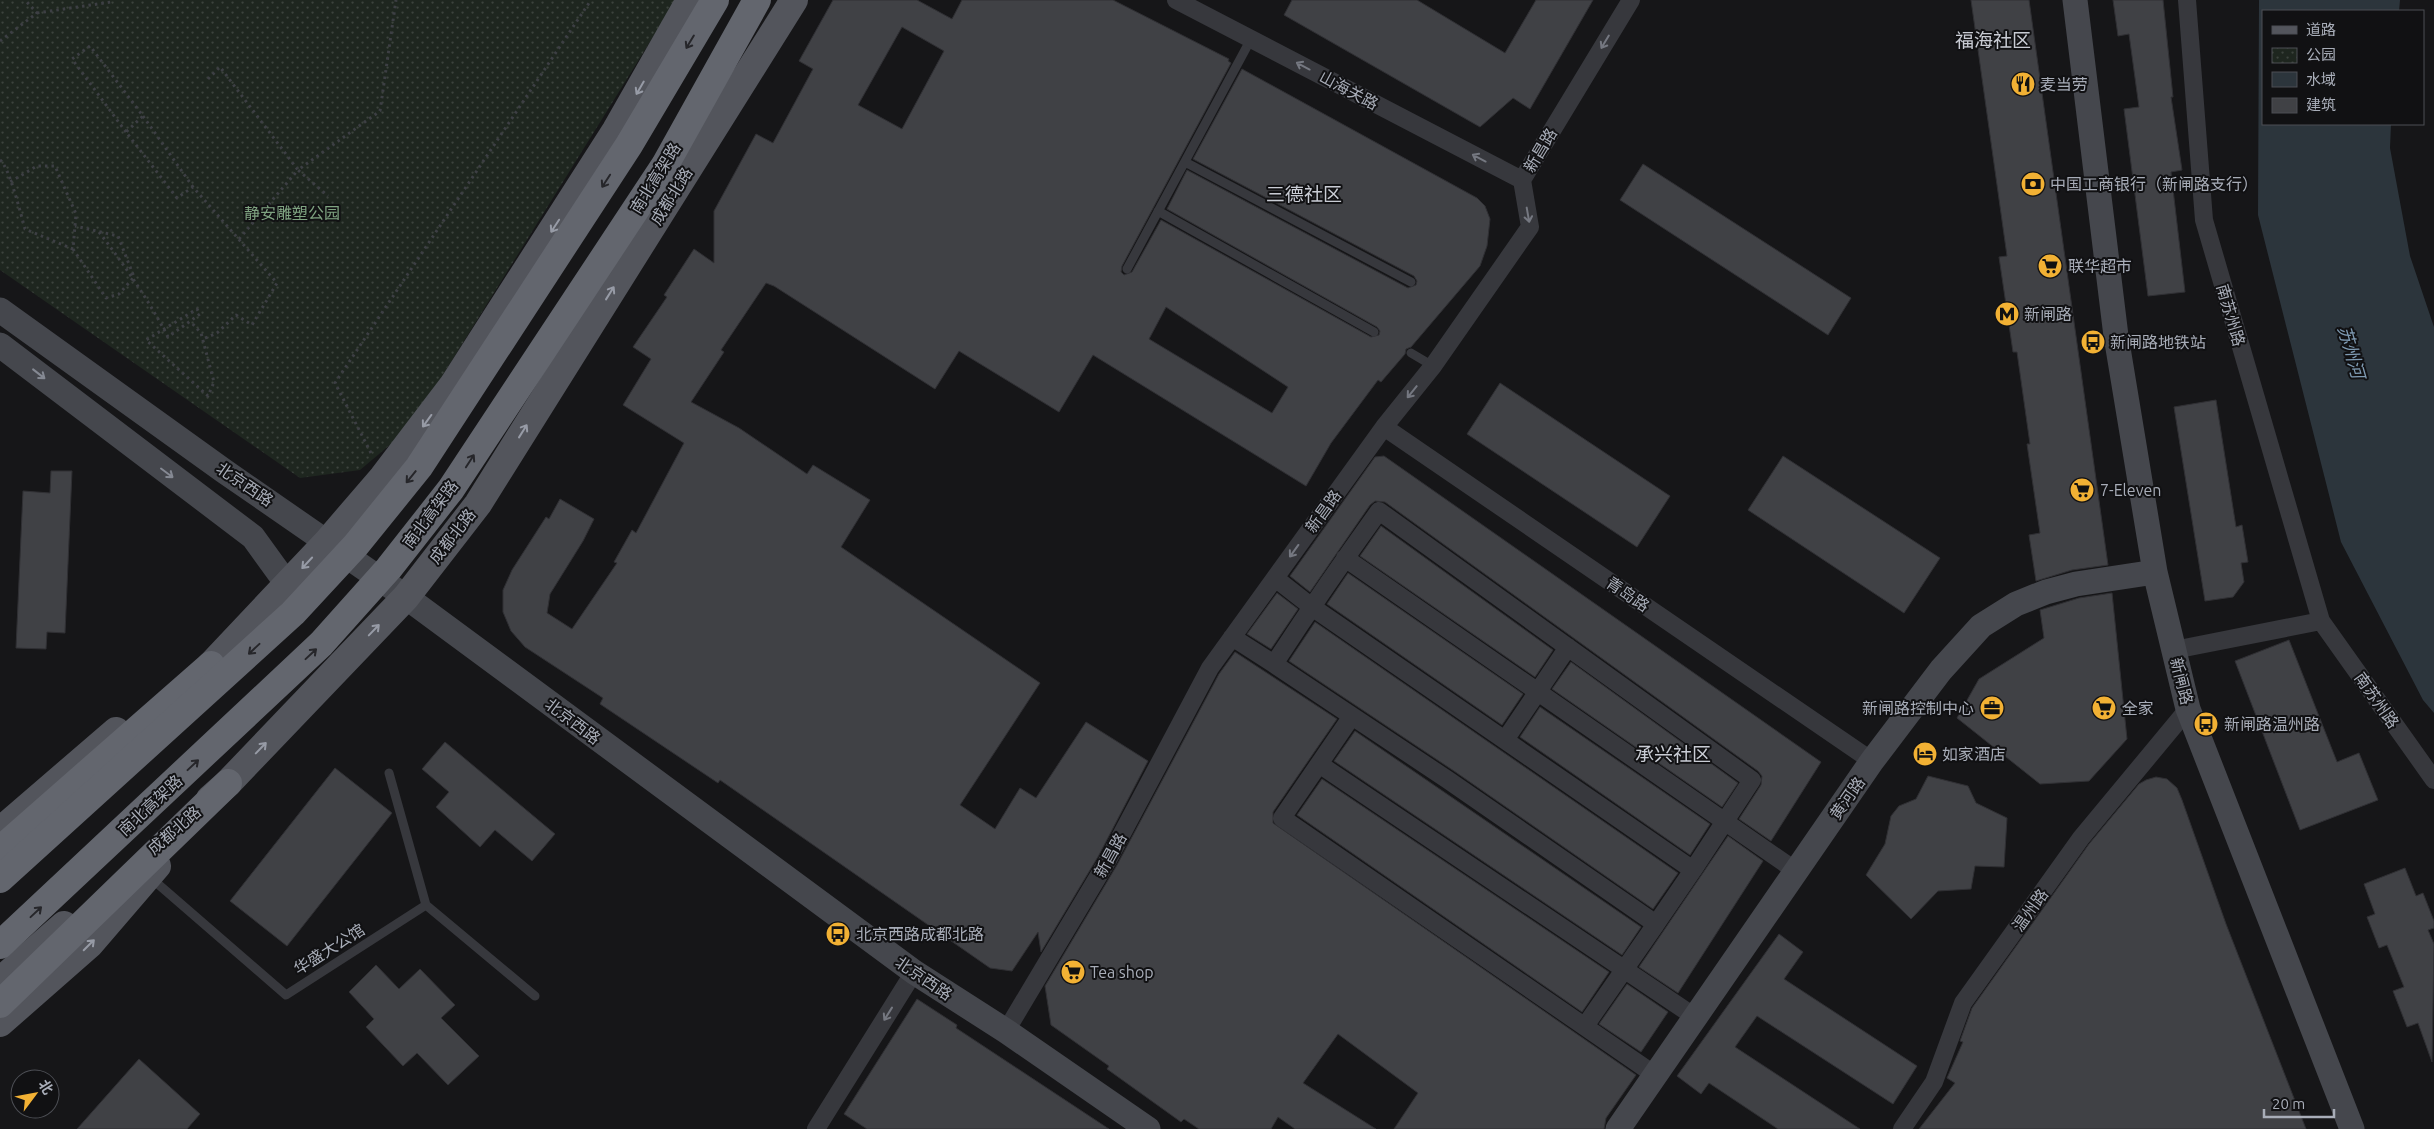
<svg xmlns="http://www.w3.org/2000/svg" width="2434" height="1129" viewBox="0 0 2434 1129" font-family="Ubuntu,'Noto Sans SC',sans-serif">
<defs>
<pattern id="park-dots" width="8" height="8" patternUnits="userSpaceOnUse" patternTransform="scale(1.25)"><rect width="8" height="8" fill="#1e261f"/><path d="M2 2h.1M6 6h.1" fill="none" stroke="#3c433d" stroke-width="1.8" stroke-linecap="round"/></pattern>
</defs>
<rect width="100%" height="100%" fill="#161618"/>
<!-- park -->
<path fill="url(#park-dots)" d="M0,0H676L410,428L360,470L300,478L0,270Z"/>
<!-- water -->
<path fill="#2c353c" d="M2259,0H2400L2399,11H2263V124H2391L2390,148L2410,256L2434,327V713L2423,700L2341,542L2258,215Z"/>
<!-- building -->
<path fill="#404145" stroke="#303034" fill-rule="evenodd" d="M833,0H917L952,19L962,0H1113L1229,59L1228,61L1231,63L1122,266L1121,272L1124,275L1132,272L1161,220L1371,337L1379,335L1380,331L1377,327L1167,209L1187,170L1408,288L1416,285L1417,281L1414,276L1193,159L1242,69L1477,198L1485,206L1490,219L1487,246L1480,266L1411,347L1406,349L1405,354L1381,382L1378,380L1331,443L1306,486L1093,355L1059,412L959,351L935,389L774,286L766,283L721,350L724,352L691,402L739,428L807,474L813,465L870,500L841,547L1040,683L960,805L995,829L1020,788L1036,798L1086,722L1148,761L1099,855L1041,952L1038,932L1012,971L990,968L720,780L718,783L600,704L603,698L525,647L511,631L503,612V590L512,570L546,517L549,519L560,499L594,519L583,541L550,594L547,613L572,629L617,563L614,562L632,530L636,533L684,443L623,405L651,359L633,347L667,297L664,295L694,249L714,263V211L756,134L773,143L813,69L799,61ZM902,27L944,51L902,129L858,105ZM1166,307L1288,387L1272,413L1149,339Z
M1292,0H1417L1505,53L1536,0H1593L1530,109L1513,98L1480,127L1284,15Z
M1971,0H2029L2108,565L2072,570L2036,581L2029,535L2040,533L2027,444H2030L2017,352H2013L1999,257L2007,256Z
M2113,0H2163L2173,97H2171L2182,170L2171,172L2185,292L2148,296L2124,109L2139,107L2129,34L2118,36Z
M1643,164L1851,298L1828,335L1620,200Z
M1500,383L1670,496L1637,547L1467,434Z
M2216,400L2236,527L2242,525L2248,562L2241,563L2244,582L2233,597L2205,601L2174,407Z
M1384,456L1821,762L1771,841L1739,819L1761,785L1762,776L1758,771L1385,502L1375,501L1370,505L1310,592L1290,576L1375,457Z
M1783,456L1940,558L1904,613L1748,510Z
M51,471H72L65,633L47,632L46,649L16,648L23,491L50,493Z
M1381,526L1553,650L1535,677L1360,556Z
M1348,573L1523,694L1502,725L1327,604Z
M1277,593L1298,609L1271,649L1247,634Z
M2112,593L2127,739L2089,781L2040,784L1957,718L1979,679L2044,638L2040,610L2079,598Z
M1315,622L1678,873L1653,909L1454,771L1289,661Z
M2289,640L2337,762L2359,753L2378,800L2300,830L2235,661Z
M1235,652L1337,719L1273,812V823L1636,1075L1606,1118L1604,1129H1394L1418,1093L1338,1034L1303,1083L1376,1129H1295L1278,1117L1271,1129H1199L1184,1119L1181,1122L1107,1069L1109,1066L1051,1025L1045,986L1117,865L1219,674Z
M1571,662L1738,783L1722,807L1552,689Z
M1540,707L1710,824L1690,855L1520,737Z
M1355,731L1641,927L1622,955L1334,761Z
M445,742L555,834L532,861L495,830L480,847L436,807L449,792L422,769Z
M335,768L392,813L287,946L230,901Z
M1928,776L1968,786L1976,803L2007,818L2004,867L1975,866L1971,889L1938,891L1911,919L1866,875L1885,844L1891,816L1899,806L1916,799Z
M2156,777L2167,779L2177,788L2182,800L2226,924L2306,1129H1919L1955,1083L1947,1078L1963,1042L1960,1041L1972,1008L2089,844L2139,784L2146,780Z
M1322,779L1609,972L1582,1012L1297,815Z
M1728,836L1763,861L1678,993L1639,967Z
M2405,868L2416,896L2423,893L2434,921V928L2428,930L2434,944L2432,1062L2418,1023L2407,1027L2393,991L2404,987L2387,945L2379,948L2367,917L2375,914L2364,884Z
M1779,934L1803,952L1784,979L1917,1066L1893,1104L1757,1016L1735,1047L1860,1129H1778L1709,1083L1701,1094L1677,1076Z
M376,965L399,989L420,969L455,1005L441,1018L479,1056L448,1085L417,1053L403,1066L366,1027L374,1019L349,992Z
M1627,984L1668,1012L1641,1052L1599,1024Z
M917,999L957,1025L956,1028L1109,1129H867L844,1114Z
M139,1059L200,1114L187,1129H77Z"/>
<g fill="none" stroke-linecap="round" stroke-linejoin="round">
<!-- path -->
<path stroke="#3d3f44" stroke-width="3" stroke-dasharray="2.5 4" stroke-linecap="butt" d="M37,13L111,2V0
M0,41L37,13L25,0
M208,79L220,67L298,170L380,111L396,0
M143,116L193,187
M126,132L72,59L90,46L143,116L126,132L177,198L193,187L277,283L252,325L236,315L217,333L203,339
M0,160C9,166 21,215 25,229L73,249L76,214L55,166H37L10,182
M99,232C125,266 148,299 168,337L200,314L197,309L146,340L208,396L214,382L201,333L190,321
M239,239L298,170L328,196
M73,249L106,298L119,294L134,277L118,236L75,226
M371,453L335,383L591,0"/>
<!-- lane -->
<path stroke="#37383d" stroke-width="9" d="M1185,162L1411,282
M1158,211L1374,332
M1127,269L1251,39
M1411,353L1433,366
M151,878L286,995L426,905L389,773
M426,905L535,996"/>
<!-- street -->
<path stroke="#37383d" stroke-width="18" d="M1176,0L1522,180
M2187,0L2204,220L2321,621L2434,780
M1384,427L1872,761
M1345,558L1796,871
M1275,578L1312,607L1693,870L1752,780L1379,511C1343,561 1308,612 1274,664L1448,780L1656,924L1693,870
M1232,637L1274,664
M2174,650L2321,621
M1352,716L1282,818L1655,1075
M1505,740L1568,647
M1319,764L1695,1017
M1585,1026L1656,924
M1006,1031L1108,860L1210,668L1384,427L1433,366L1530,227L1522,180L1631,0
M816,1129L914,972
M1902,1129L1934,1082L1963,1003L2081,838L2188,709"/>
<!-- secondary -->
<path stroke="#45474d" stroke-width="25" d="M2075,0L2116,336L2155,572L2188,709L2352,1129
M0,310L224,471L406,597L914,972L1006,1031L1148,1129
M0,345L253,537L287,584
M1618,1129L1872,761L1941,670L1981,626L2016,604L2046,592L2076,584L2155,572"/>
<!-- primary -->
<path stroke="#53555c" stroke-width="28" d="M198,684L211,665L328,541L383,477L453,385L616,130L690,0
M210,799L228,783L406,597L478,504L794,0
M0,831L116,731
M0,981L64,925
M0,1023L90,944L157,866"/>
<!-- highway -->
<path stroke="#63666e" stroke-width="28" d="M0,850L211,665
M0,1004L228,783"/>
<!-- highway-bridge -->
<path stroke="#63666e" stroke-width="28" d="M0,879L293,613L356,545L419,467L629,145L715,0
M0,945L321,644L389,568L451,489L665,165L757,0"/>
</g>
<!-- one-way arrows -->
<defs><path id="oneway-shaft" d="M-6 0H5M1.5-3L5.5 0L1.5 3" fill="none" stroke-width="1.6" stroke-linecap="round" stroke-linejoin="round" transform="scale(1.25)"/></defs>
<g stroke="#26262a">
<use href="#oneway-shaft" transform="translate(690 42) rotate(121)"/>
<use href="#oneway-shaft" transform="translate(606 181) rotate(123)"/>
<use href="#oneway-shaft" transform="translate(470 461) rotate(-57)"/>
<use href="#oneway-shaft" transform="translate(411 477) rotate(129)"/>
<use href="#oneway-shaft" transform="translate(254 649) rotate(137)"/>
<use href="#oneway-shaft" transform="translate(311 654) rotate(-43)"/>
<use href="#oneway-shaft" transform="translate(193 765) rotate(-43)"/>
<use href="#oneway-shaft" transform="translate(36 912) rotate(-43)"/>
</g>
<g stroke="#757881">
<use href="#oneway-shaft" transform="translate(1605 42) rotate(121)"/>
<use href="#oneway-shaft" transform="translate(1303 66) rotate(-152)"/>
<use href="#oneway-shaft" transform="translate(1479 158) rotate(-152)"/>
<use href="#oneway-shaft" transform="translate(1528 215) rotate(80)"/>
<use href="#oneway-shaft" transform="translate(1412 392) rotate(129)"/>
<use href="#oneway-shaft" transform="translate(1294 551) rotate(126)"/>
<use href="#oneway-shaft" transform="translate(888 1014) rotate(122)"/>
</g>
<g stroke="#979ba6">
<use href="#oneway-shaft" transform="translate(640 88) rotate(120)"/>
<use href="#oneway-shaft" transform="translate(555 226) rotate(123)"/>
<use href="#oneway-shaft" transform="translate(610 293) rotate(-58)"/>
<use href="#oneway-shaft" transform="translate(427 421) rotate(126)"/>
<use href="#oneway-shaft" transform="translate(523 431) rotate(-58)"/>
<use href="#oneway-shaft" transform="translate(307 563) rotate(133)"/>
<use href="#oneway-shaft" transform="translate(374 630) rotate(-46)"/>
<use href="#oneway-shaft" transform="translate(261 748) rotate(-46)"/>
<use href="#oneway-shaft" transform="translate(89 945) rotate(-45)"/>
</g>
<g stroke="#858993">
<use href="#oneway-shaft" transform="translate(39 374) rotate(38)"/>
<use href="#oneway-shaft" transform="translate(167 473) rotate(37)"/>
</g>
<!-- icons -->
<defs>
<symbol id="restaurant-disc" viewBox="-11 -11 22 22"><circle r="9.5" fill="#f2b134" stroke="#111113"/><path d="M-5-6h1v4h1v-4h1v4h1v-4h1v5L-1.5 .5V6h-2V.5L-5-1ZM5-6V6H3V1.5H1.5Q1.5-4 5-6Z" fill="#111"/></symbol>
<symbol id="bank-disc" viewBox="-11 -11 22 22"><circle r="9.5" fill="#f2b134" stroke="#111113"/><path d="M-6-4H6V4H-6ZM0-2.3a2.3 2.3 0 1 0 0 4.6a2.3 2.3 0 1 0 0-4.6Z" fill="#111"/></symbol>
<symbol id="supermarket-disc" viewBox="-11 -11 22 22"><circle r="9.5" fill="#f2b134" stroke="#111113"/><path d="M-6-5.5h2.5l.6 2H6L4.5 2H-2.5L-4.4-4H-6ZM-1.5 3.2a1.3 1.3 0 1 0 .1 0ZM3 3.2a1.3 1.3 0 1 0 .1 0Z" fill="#111"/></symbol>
<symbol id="metro-disc" viewBox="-11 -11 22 22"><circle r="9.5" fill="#f2b134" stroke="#111113"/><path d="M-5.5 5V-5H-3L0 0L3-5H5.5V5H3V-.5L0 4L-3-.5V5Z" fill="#111"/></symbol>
<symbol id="bus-disc" viewBox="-11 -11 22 22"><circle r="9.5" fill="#f2b134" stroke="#111113"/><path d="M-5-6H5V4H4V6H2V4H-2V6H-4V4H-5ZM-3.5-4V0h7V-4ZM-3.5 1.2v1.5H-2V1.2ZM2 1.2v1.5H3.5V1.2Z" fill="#111"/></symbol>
<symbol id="office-disc" viewBox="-11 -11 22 22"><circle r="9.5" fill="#f2b134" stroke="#111113"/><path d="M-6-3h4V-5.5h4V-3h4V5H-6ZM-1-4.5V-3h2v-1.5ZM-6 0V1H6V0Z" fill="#111"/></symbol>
<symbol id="hotel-disc" viewBox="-11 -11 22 22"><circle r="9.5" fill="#f2b134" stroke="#111113"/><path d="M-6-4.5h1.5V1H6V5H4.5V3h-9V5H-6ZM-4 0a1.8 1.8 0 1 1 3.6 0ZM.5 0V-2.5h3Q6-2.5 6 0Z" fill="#111"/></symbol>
</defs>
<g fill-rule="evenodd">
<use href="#restaurant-disc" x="2009" y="70" width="28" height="28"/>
<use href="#bank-disc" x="2019" y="170" width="28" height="28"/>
<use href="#supermarket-disc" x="2036" y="252" width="28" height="28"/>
<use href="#metro-disc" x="1993" y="300" width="28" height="28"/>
<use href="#bus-disc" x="2079" y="328" width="28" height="28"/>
<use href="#supermarket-disc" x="2068" y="476" width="28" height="28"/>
<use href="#office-disc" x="1978" y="694" width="28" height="28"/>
<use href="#supermarket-disc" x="2090" y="694" width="28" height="28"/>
<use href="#bus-disc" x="2192" y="710" width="28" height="28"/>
<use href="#hotel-disc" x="1911" y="740" width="28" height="28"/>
<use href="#bus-disc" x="824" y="920" width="28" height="28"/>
<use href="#supermarket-disc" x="1059" y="958" width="28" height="28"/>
</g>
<g text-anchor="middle" stroke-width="4" stroke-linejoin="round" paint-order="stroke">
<!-- poi labels -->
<g font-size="16" fill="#a8adb8" stroke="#111113" text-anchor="start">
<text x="2040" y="90">麦当劳</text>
<text x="2050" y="190">中国工商银行（新闸路支行）</text>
<text x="2068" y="272">联华超市</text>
<text x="2024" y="320">新闸路</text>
<text x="2110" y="348">新闸路地铁站</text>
<text x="2100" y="496">7-Eleven</text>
<text x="1974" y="714" text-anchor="end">新闸路控制中心</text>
<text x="2122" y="714">全家</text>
<text x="2224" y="730">新闸路温州路</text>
<text x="1942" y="760">如家酒店</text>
<text x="856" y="940">北京西路成都北路</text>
<text x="1090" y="978">Tea shop</text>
</g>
<!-- street labels -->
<g font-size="16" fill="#a8adb8" stroke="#111113">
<text transform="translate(1349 90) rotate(28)" y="6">山海关路</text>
<text transform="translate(1540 150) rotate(-59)" y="6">新昌路</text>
<text transform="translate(655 178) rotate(-58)" y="6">南北高架路</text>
<text transform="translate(671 196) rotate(-58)" y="6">成都北路</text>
<text transform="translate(2231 315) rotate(74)" y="6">南苏州路</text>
<text transform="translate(245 484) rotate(34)" y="6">北京西路</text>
<text transform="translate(1323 511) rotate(-54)" y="6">新昌路</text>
<text transform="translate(430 514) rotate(-53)" y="6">南北高架路</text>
<text transform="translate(452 536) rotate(-52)" y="6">成都北路</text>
<text transform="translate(1628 594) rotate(34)" y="6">青岛路</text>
<text transform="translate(2182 681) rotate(76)" y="6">新闸路</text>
<text transform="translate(2377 700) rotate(55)" y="6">南苏州路</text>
<text transform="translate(573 721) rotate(37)" y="6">北京西路</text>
<text transform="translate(1847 798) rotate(-55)" y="6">黄河路</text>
<text transform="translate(150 805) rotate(-43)" y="6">南北高架路</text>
<text transform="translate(174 830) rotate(-41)" y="6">成都北路</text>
<text transform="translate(1110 855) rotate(-61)" y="6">新昌路</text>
<text transform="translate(2030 910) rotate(-54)" y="6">温州路</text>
<text transform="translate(329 949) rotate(-32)" y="6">华盛大公馆</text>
<text transform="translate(924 978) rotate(34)" y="6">北京西路</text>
</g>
<!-- park labels -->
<g font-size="16" fill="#7fa381" stroke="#111113">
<text x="292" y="219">静安雕塑公园</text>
</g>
<!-- water labels -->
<g font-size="18" font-style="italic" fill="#7f9bb3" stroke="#111113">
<text transform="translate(2351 352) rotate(74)" y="6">苏州河</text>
</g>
<!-- quarter labels -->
<g font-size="19" fill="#c9ccd4" stroke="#111113">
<text x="1993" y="47">福海社区</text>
<text x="1304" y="201">三德社区</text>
<text x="1673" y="761">承兴社区</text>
</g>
</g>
<!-- legend -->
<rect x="2262" y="10" width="162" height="115" fill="#111113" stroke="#4d4f55"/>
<rect x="2272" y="26" width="25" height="8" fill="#53555c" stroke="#4d4f55"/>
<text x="2306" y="35" font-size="15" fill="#a8adb8">道路</text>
<rect x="2272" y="48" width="25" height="15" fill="url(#park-dots)" stroke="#4d4f55"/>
<text x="2306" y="60" font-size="15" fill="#a8adb8">公园</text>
<rect x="2272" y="72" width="25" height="15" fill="#2c353c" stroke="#4d4f55"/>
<text x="2306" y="85" font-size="15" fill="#a8adb8">水域</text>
<rect x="2272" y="98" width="25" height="15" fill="#404145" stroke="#4d4f55"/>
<text x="2306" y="110" font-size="15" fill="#a8adb8">建筑</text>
<!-- north arrow -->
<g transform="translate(35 1094) rotate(58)"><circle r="24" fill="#111113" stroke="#4d4f55"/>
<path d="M0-4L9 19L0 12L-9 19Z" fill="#f2b134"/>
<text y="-8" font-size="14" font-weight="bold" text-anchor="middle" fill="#a8adb8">北</text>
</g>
<!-- scale -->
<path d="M2264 1109v8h70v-8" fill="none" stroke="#a8adb8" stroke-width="2.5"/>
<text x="2272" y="1109" font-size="15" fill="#a8adb8" stroke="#111113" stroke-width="4" paint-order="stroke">20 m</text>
</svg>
